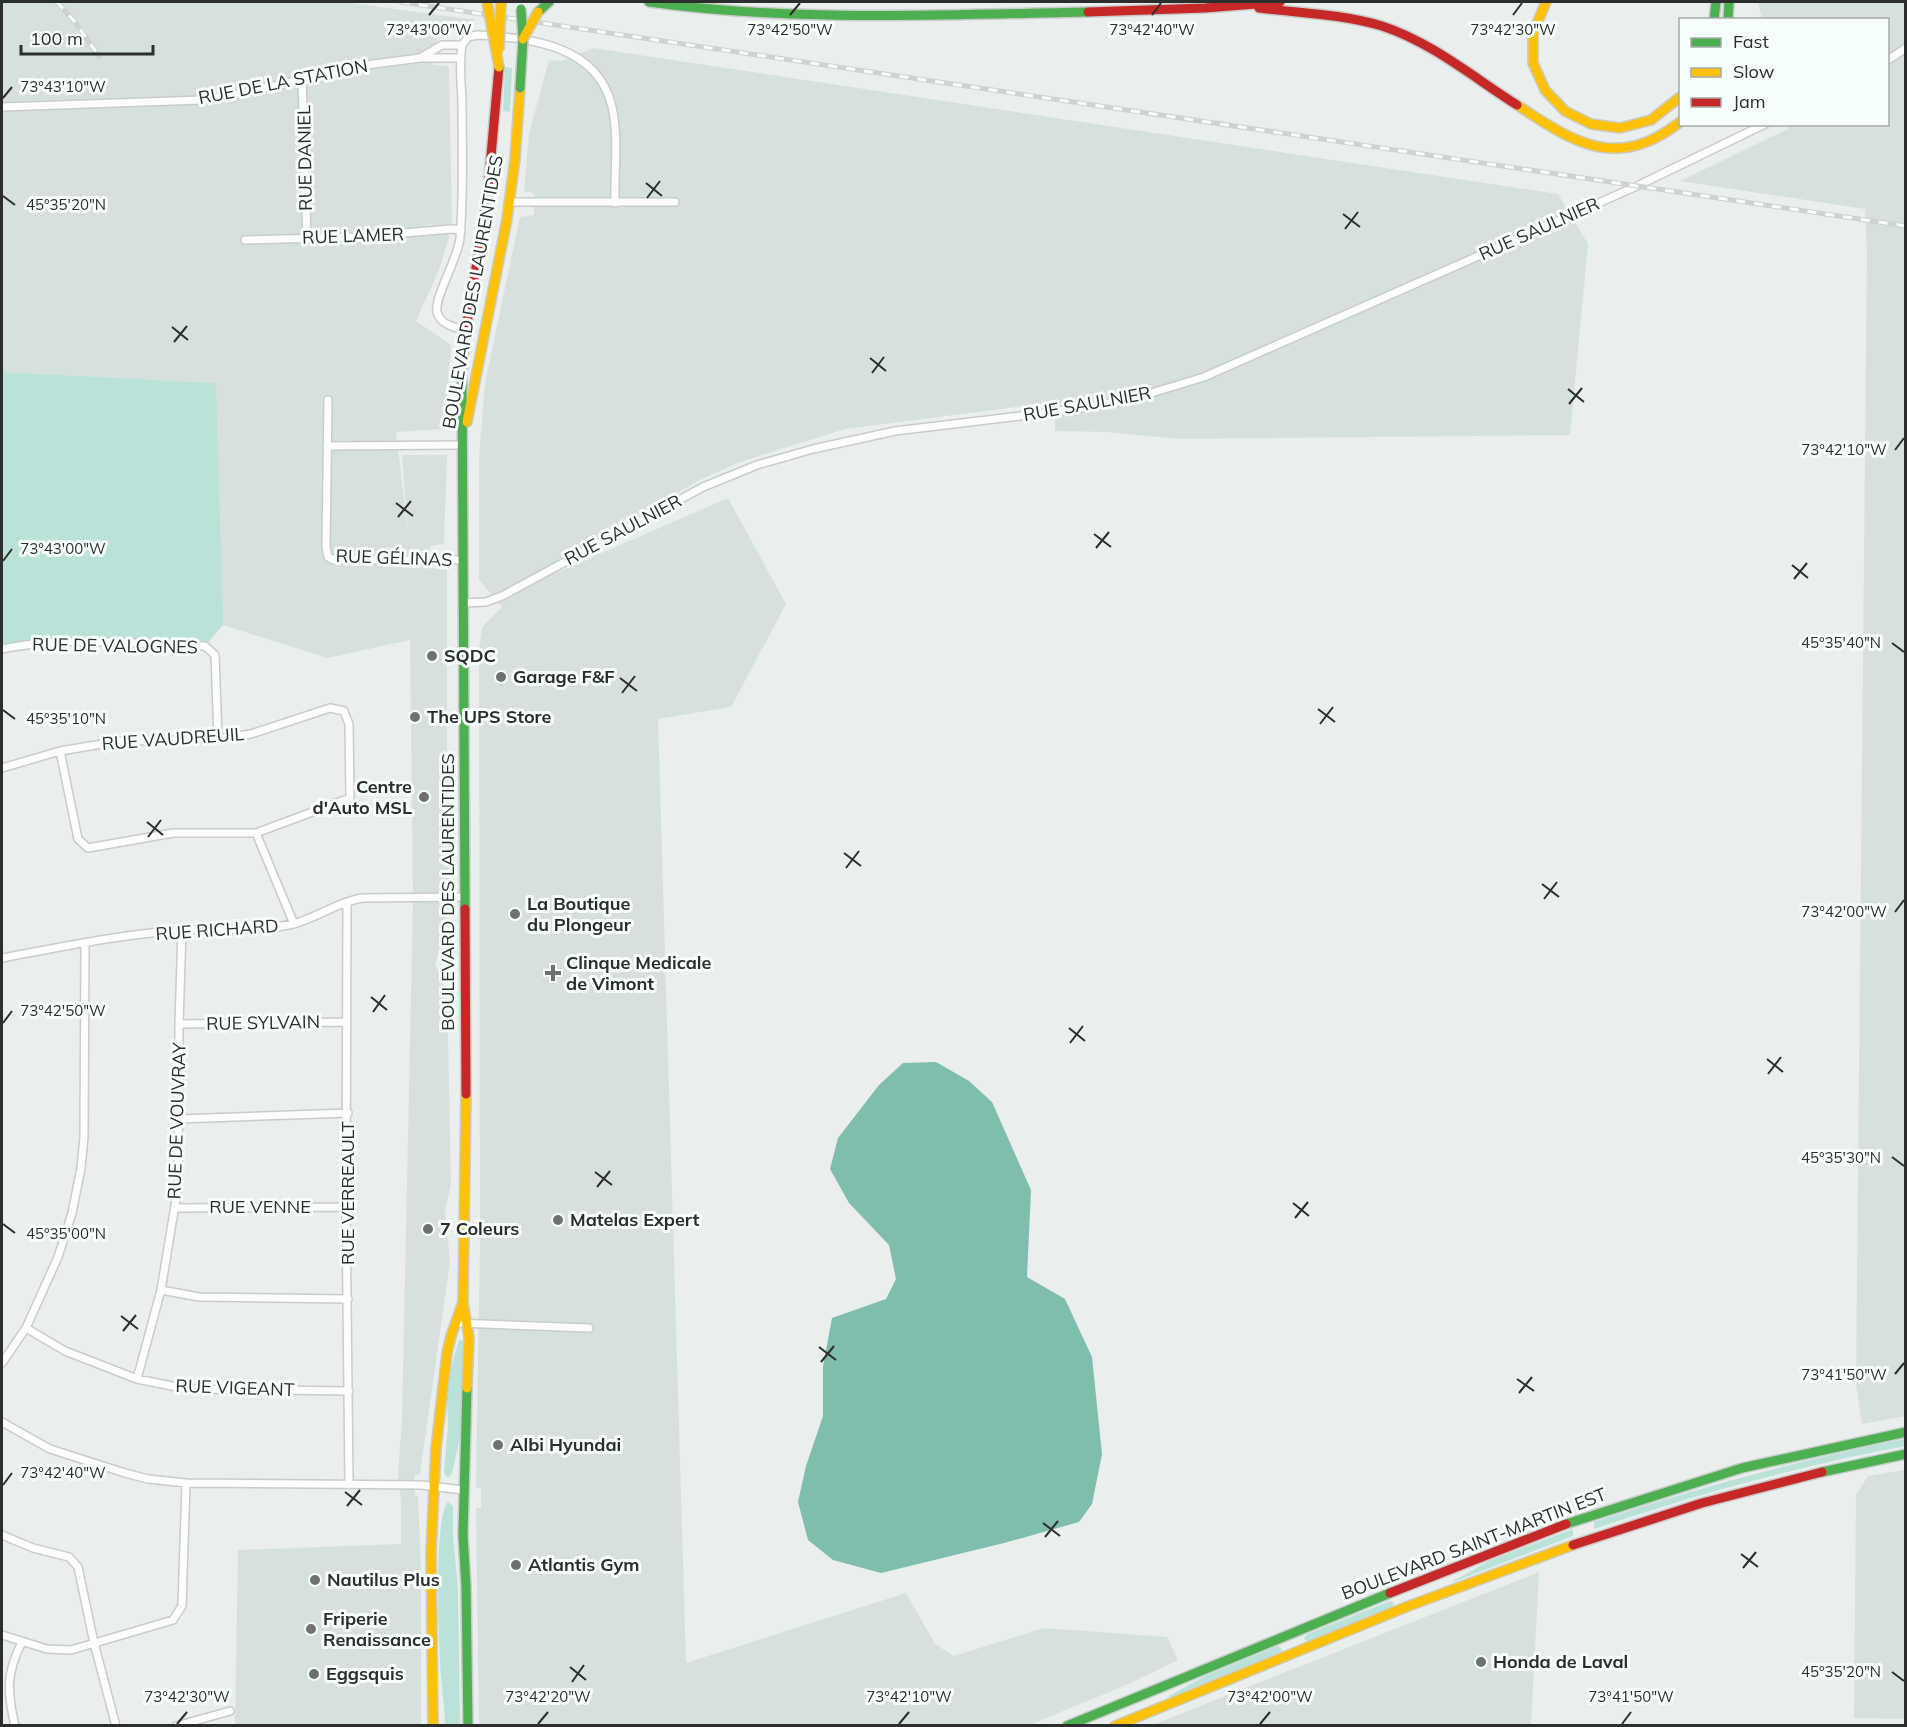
<svg xmlns="http://www.w3.org/2000/svg" width="1907" height="1727" viewBox="0 0 1907 1727" font-family="Mulish,sans-serif">
<rect width="100%" height="100%" fill="#eaeeed"/>
<!-- built -->
<path fill="#d6e1de" d="M2,2H343L476,20L438,37L433,65L447,66L449,69L452,223L447,224L449,238L439,270L416,321L451,345L445,429L396,432L408,533L402,455H447L444,544L430,546V568L447,570V744L449,884L450,908L435,965L447,990L451,1184L445,1211L450,1262L420,1474L414,1476L415,1496H418L421,1570V1725H235L238,1550L401,1544V1502L398,1474L402,1420L413,901L410,640L327,658L223,625L218,561L215,383L2,372Z
M1758,2H1905L1906,1416L1862,1424L1856,1383L1867,251L1865,209L1680,181L1788,129L1786,125L1888,124V20L1762,19Z
M593,48L1558,194L1588,244L1570,435L1179,439L1107,432L1055,431V402L845,429L740,462L700,480L594,540L551,575L728,498L786,604L731,707L658,719L686,1663L906,1593L935,1644L954,1656L1044,1628L1167,1637L1178,1660L1124,1686L1029,1725H479L476,1508H481V1488L476,1487L480,1244L479,650L482,627L502,607L479,580V457L485,383L520,217L534,215V193L524,191L529,134L549,60L562,61Z
M1905,1470V1719L1854,1718L1856,1495L1868,1476Z
M1539,1572L1531,1725H1153L1200,1706Z"/>
<!-- green -->
<path fill="#bbe2d8" d="M505,67L512,68L510,112L503,111Z
M2,372L216,383L223,625L205,646L22,645L2,649Z
M459,1340L464,1341L460,1438L452,1473L449,1477L446,1476L444,1472L448,1426L447,1401L451,1368Z
M1905,1439V1446C1800,1466 1696,1494 1594,1529V1522C1697,1488 1800,1460 1905,1439Z
M448,1502L453,1506V1535L458,1589L460,1725H445C445,1708 442,1692 441,1675C439,1648 433,1518 448,1502Z
M1573,1529V1536L1453,1582V1581L1489,1561Z
M1390,1601L1394,1603L1392,1607L1309,1641L1305,1640L1304,1638L1308,1634Z
M1278,1646L1282,1649L1281,1652L1170,1697L1169,1696L1205,1676Z"/>
<!-- water -->
<path fill="#7fbdaf" d="M936,1062L969,1081L992,1102L1031,1190L1027,1277L1065,1299L1092,1357L1102,1454L1092,1504L1079,1522L1004,1543L881,1573L833,1560L808,1540L798,1502L806,1466L823,1416V1366L832,1318L886,1299L896,1279L889,1245L849,1203L830,1169L838,1138L879,1085L903,1063Z"/>
<g fill="none" stroke-linecap="round" stroke-linejoin="round">
<defs>
<path id="street" d="M462,45C459,62 461,82 462,100C462,146 464,192 460,238C458,259 434,297 437,312C440,325 456,328 467,330
M462,45L468,37L477,35C530,38 598,45 612,107C619,137 614,172 615,203
M420,58L442,45H462
M1888,60L1906,48
M302,78L307,238
M2,107L201,100L239,94L366,65L420,58H461
M509,202H675
M245,240L357,237L451,229L461,230
M328,400L326,547L328,557L334,560H462
M327,446L462,445
M463,603L486,602L502,596L703,487L757,465L813,449L895,431L1070,410L1125,401L1204,377L1637,186L1765,124
M2,649C64,636 141,644 205,646L215,655L218,739
M2,768L60,751L120,741L218,739L251,734L330,708L344,711L349,724L350,798L256,833H173L88,848L78,839L60,751
M256,833L294,924
M347,902L346,1207L349,1485
M2,958C61,947 122,934 183,930C219,928 257,932 293,924C317,918 337,902 362,898L464,897
M179,1024L347,1022
M178,1119L348,1113
M175,1208L346,1207
M161,1290L199,1297L348,1299
M456,1323L589,1328
M26,1328L65,1351L137,1379L187,1389L349,1391
M2,1363L26,1328L58,1257L72,1213L81,1168L84,1137L85,943
M137,1379L161,1290L178,1187L179,1024L182,930
M2,1422L50,1449L125,1473L148,1479L186,1483L421,1485L463,1490
M2,1535L33,1548L69,1557L78,1567L94,1643L116,1726
M2,1635L47,1649L71,1650L173,1620L182,1606L186,1483
M15,1726C7,1692 6,1673 22,1642
M176,1726L230,1711"/>
<path id="fast" d="M649,2C794,22 941,15 1088,12
M538,12L549,2
M1714,20L1716,2
M1728,20L1729,2
M465,909L462,376L465,336
M467,1388L463,1535L466,1586L468,1726
M1822,1472L1906,1454
M1566,1524L1742,1468L1906,1432
M1067,1726L1390,1593"/>
<path id="slow" d="M1546,2L1533,33V63L1545,90L1565,111L1591,124L1620,128L1651,120L1680,97
M1517,105C1573,142 1617,172 1680,122
M467,422L507,219L515,159L520,88
M466,1094L463,1303L469,1337L467,1388
M433,1726L431,1552L436,1448L447,1353L451,1336L462,1305
M1115,1726L1406,1607L1573,1545"/>
<path id="jam" d="M1259,8C1300,13 1342,14 1382,26C1431,42 1473,77 1517,105
M1088,12L1205,8L1280,2
M465,336L487,200L499,67
M465,909L466,1094
M1573,1545L1702,1503L1822,1472
M1390,1593L1566,1524"/>
</defs>
<!-- street casing -->
<use href="#street" stroke="#c8cccb" stroke-width="10"/>
<!-- fast casing -->
<use href="#fast" stroke="#c8cccb" stroke-width="12"/>
<!-- slow casing -->
<use href="#slow" stroke="#c8cccb" stroke-width="12"/>
<!-- jam casing -->
<use href="#jam" stroke="#c8cccb" stroke-width="12"/>
<!-- street -->
<use href="#street" stroke="#fcfcfc" stroke-width="7"/>
<!-- fast -->
<use href="#fast" stroke="#4caf50" stroke-width="9"/>
<!-- slow -->
<use href="#slow" stroke="#ffc107" stroke-width="9"/>
<!-- jam -->
<use href="#jam" stroke="#c62828" stroke-width="9"/>
<defs>
<path id="rail" d="M57,2L75,22L99,56
M401,2L1906,226"/>
</defs>
<!-- rail casing -->
<use href="#rail" stroke="#d0d1d1" stroke-width="5"/>
<!-- rail -->
<use href="#rail" stroke="#f6fefb" stroke-width="3" stroke-dasharray="9" stroke-linecap="butt"/>
<defs>
<path id="fast-bridge" d="M520,88L523,39L521,9"/>
<path id="slow-bridge" d="M487,2L499,67
M523,39L538,12
M499,50L501,2"/>
</defs>
<!-- fast-bridge casing -->
<use href="#fast-bridge" stroke="#c8cccb" stroke-width="12" stroke-linecap="butt"/>
<!-- slow-bridge casing -->
<use href="#slow-bridge" stroke="#c8cccb" stroke-width="12" stroke-linecap="butt"/>
<!-- fast-bridge -->
<use href="#fast-bridge" stroke="#4caf50" stroke-width="9"/>
<!-- slow-bridge -->
<use href="#slow-bridge" stroke="#ffc107" stroke-width="9"/>
</g>
<!-- ticks -->
<path fill="none" stroke="#2b2e2d" stroke-width="2" d="M429,15L439,3M790,15L800,3M1152,15L1161,3M1513,15L1522,3M3,98L12,87M646,183L662,196M3,196L15,205M647,198L660,181M1343,214L1360,227M1345,229L1358,212M172,327L188,340M174,342L187,326M870,358L886,371M872,373L884,357M1568,389L1584,402M1569,404L1582,388M1895,450L1904,438M396,503L413,516M398,517L411,501M1094,534L1111,547M1096,548L1109,532M3,561L12,549M1792,565L1808,578M1794,579L1807,563M1892,643L1904,652M620,678L637,691M622,693L635,676M1318,709L1335,722M3,710L15,719M1320,724L1333,707M147,822L163,835M148,837L161,820M844,853L861,866M846,868L859,851M1542,884L1559,897M1544,899L1557,882M1895,912L1904,900M371,997L387,1010M373,1012L385,995M3,1023L12,1011M1069,1028L1085,1041M1070,1043L1083,1026M1767,1059L1783,1072M1768,1074L1781,1057M1892,1157L1904,1166M595,1172L612,1185M597,1187L610,1171M1293,1203L1309,1216M1295,1218L1308,1202M3,1224L15,1233M121,1316L138,1329M123,1331L136,1315M819,1347L836,1360M821,1362L834,1346M1895,1374L1904,1363M1517,1379L1534,1391M1519,1393L1532,1377M3,1485L12,1473M345,1492L362,1505M347,1506L360,1490M1043,1523L1060,1536M1045,1537L1058,1521M1741,1554L1758,1567M1743,1568L1756,1552M570,1667L586,1680M1892,1672L1904,1681M572,1682L584,1665M177,1724L187,1712M538,1724L548,1712M899,1724L909,1712M1260,1724L1270,1712M1622,1724L1631,1712"/>
<!-- markers -->
<g fill="#6e7170" stroke="#f6fefb" stroke-width="2">
<circle cx="432" cy="656" r="6"/>
<circle cx="501" cy="677" r="6"/>
<circle cx="415" cy="717" r="6"/>
<circle cx="424" cy="797" r="6"/>
<circle cx="515" cy="914" r="6"/>
<path d="M550 964h6v6h6v6h-6v6h-6v-6h-6v-6h6z"/>
<circle cx="558" cy="1220" r="6"/>
<circle cx="428" cy="1229" r="6"/>
<circle cx="498" cy="1445" r="6"/>
<circle cx="516" cy="1565" r="6"/>
<circle cx="315" cy="1580" r="6"/>
<circle cx="311" cy="1629" r="6"/>
<circle cx="1481" cy="1662" r="6"/>
<circle cx="314" cy="1674" r="6"/>
</g>
<g text-anchor="middle" stroke-width="6" stroke-linejoin="round" paint-order="stroke">
<!-- street labels -->
<g font-size="18" fill="#2b2e2d" stroke="#f6fefb">
<text transform="translate(283 82) rotate(-11)" y="6">RUE DE LA STATION</text>
<text transform="translate(305 158) rotate(-91)" y="6">RUE DANIEL</text>
<text transform="translate(1539 229) rotate(-24)" y="6">RUE SAULNIER</text>
<text transform="translate(353 236) rotate(-2)" y="6">RUE LAMER</text>
<text transform="translate(473 292) rotate(-80)" y="6">BOULEVARD DES LAURENTIDES</text>
<text transform="translate(1087 404) rotate(-10)" y="6">RUE SAULNIER</text>
<text transform="translate(623 530) rotate(-28)" y="6">RUE SAULNIER</text>
<text transform="translate(394 558) rotate(2)" y="6">RUE GÉLINAS</text>
<text transform="translate(115 646) rotate(1)" y="6">RUE DE VALOGNES</text>
<text transform="translate(173 739) rotate(-4)" y="6">RUE VAUDREUIL</text>
<text transform="translate(448 892) rotate(-90)" y="6">BOULEVARD DES LAURENTIDES</text>
<text transform="translate(217 930) rotate(-4)" y="6">RUE RICHARD</text>
<text transform="translate(263 1023) rotate(-1)" y="6">RUE SYLVAIN</text>
<text transform="translate(177 1121) rotate(-88)" y="6">RUE DE VOUVRAY</text>
<text transform="translate(348 1193) rotate(-90)" y="6">RUE VERREAULT</text>
<text x="260" y="1213">RUE VENNE</text>
<text transform="translate(235 1388) rotate(2)" y="6">RUE VIGEANT</text>
<text transform="translate(1474 1544) rotate(-21)" y="6">BOULEVARD SAINT-MARTIN EST</text>
</g>
<!-- poi labels -->
<g font-size="18" font-weight="bold" fill="#2b2e2d" stroke="#f6fefb" text-anchor="start">
<text x="444" y="662">SQDC</text>
<text x="513" y="683">Garage F&amp;F</text>
<text x="427" y="723">The UPS Store</text>
<text x="412" y="793" text-anchor="end">Centre<tspan x="412" dy="21">d'Auto MSL</tspan></text>
<text x="527" y="910">La Boutique<tspan x="527" dy="21">du Plongeur</tspan></text>
<text x="566" y="969">Clinque Medicale<tspan x="566" dy="21">de Vimont</tspan></text>
<text x="570" y="1226">Matelas Expert</text>
<text x="440" y="1235">7 Coleurs</text>
<text x="510" y="1451">Albi Hyundai</text>
<text x="528" y="1571">Atlantis Gym</text>
<text x="327" y="1586">Nautilus Plus</text>
<text x="323" y="1625">Friperie<tspan x="323" dy="21">Renaissance</tspan></text>
<text x="1493" y="1668">Honda de Laval</text>
<text x="326" y="1680">Eggsquis</text>
</g>
</g>
<g font-size="15" text-anchor="middle" fill="#2b2e2d" stroke="#f6fefb" stroke-width="6" stroke-linejoin="round" paint-order="stroke">
<text x="429" y="35">73°43'00"W</text>
<text x="790" y="35">73°42'50"W</text>
<text x="1513" y="35">73°42'30"W</text>
<text x="1152" y="35">73°42'40"W</text>
<text x="63" y="92">73°43'10"W</text>
<text x="66" y="210">45°35'20"N</text>
<text x="1844" y="455">73°42'10"W</text>
<text x="63" y="554">73°43'00"W</text>
<text x="1841" y="648">45°35'40"N</text>
<text x="66" y="724">45°35'10"N</text>
<text x="1844" y="917">73°42'00"W</text>
<text x="63" y="1016">73°42'50"W</text>
<text x="1841" y="1163">45°35'30"N</text>
<text x="66" y="1239">45°35'00"N</text>
<text x="1844" y="1380">73°41'50"W</text>
<text x="63" y="1478">73°42'40"W</text>
<text x="1841" y="1677">45°35'20"N</text>
<text x="187" y="1702">73°42'30"W</text>
<text x="548" y="1702">73°42'20"W</text>
<text x="909" y="1702">73°42'10"W</text>
<text x="1270" y="1702">73°42'00"W</text>
<text x="1631" y="1702">73°41'50"W</text>
</g>
<!-- border -->
<rect width="1907" height="1727" fill="none" stroke="#2b2e2d" stroke-width="6"/>
<!-- legend -->
<rect x="1679" y="18" width="210" height="108" fill="#f6fefb" stroke="#a5aba9" stroke-width="1.5"/>
<rect x="1691" y="38" width="30" height="9" fill="#4caf50" stroke="#a5aba9" stroke-width="1.5"/>
<text x="1733" y="48" font-size="18" fill="#2b2e2d">Fast</text>
<rect x="1691" y="68" width="30" height="9" fill="#ffc107" stroke="#a5aba9" stroke-width="1.5"/>
<text x="1733" y="78" font-size="18" fill="#2b2e2d">Slow</text>
<rect x="1691" y="98" width="30" height="9" fill="#c62828" stroke="#a5aba9" stroke-width="1.5"/>
<text x="1733" y="108" font-size="18" fill="#2b2e2d">Jam</text>
<!-- scale -->
<path d="M21 45v9h132v-9" fill="none" stroke="#2b2e2d" stroke-width="3"/>
<text x="30" y="45" font-size="18" fill="#2b2e2d" stroke="#f6fefb" stroke-width="4.5" paint-order="stroke">100 m</text>
</svg>
